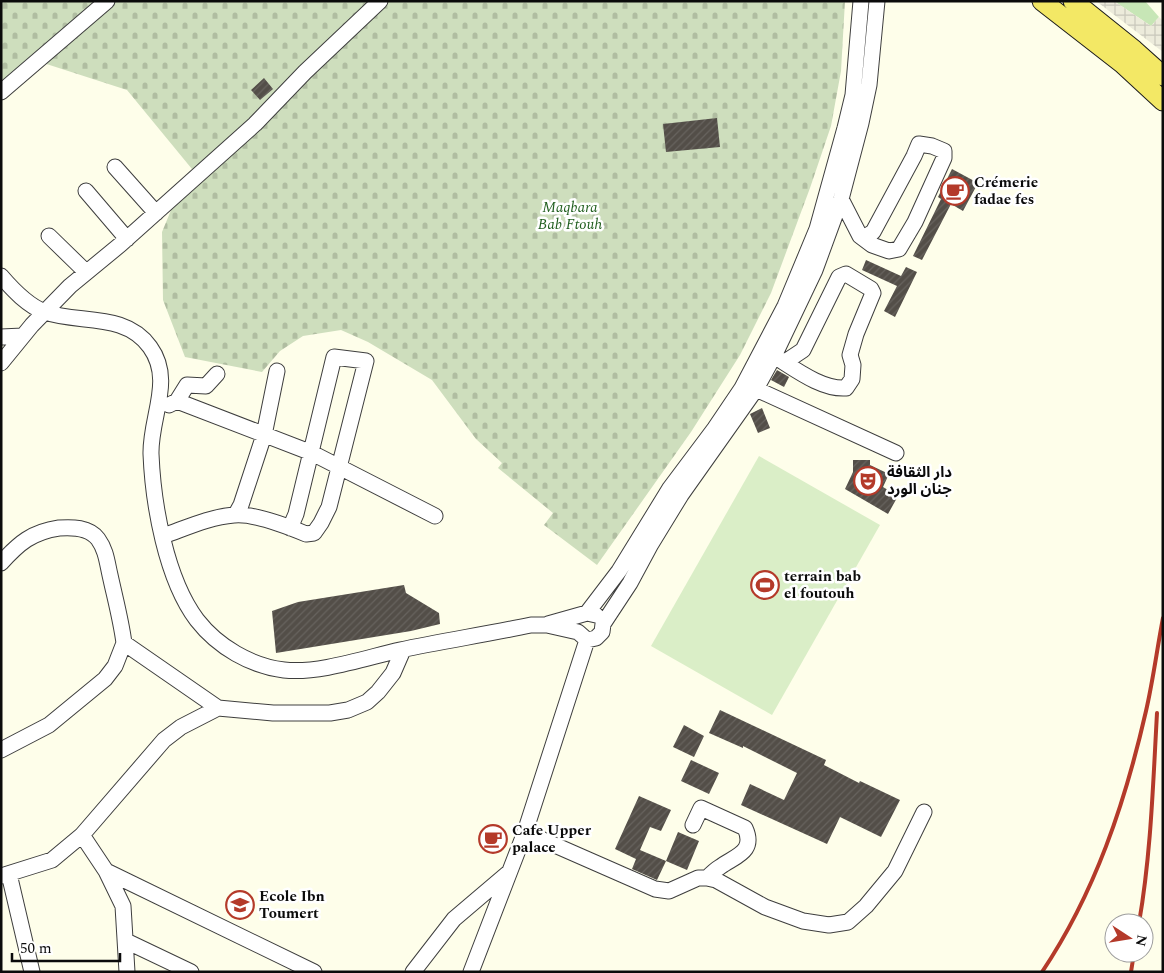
<svg xmlns="http://www.w3.org/2000/svg" width="1164" height="973" viewBox="0 0 1164 973" font-family="Spectral,'Noto Sans Arabic',serif">
<defs>
<pattern id="cemetery-stones" width="16" height="16" patternUnits="userSpaceOnUse" patternTransform="scale(1.25)"><rect width="16" height="16" fill="#cedebd"/><path d="M2 7V4a2 2 0 0 1 4 0v3zM10 15v-3a2 2 0 0 1 4 0v3z" fill="#b0bda1"/></pattern>
<pattern id="plaza-grid" width="8" height="8" patternUnits="userSpaceOnUse" patternTransform="scale(1.25)"><rect width="8" height="8" fill="#ecebdb"/><path d="M0 4h8M4 0v8" fill="none" stroke="#c9c8bb"/></pattern>
<pattern id="building-hatch" width="6" height="6" patternUnits="userSpaceOnUse" patternTransform="scale(1.25)"><rect width="6" height="6" fill="#534e48"/><path d="M-1 1l2-2M0 6l6-6M5 7l2-2" fill="none" stroke="#67635e"/></pattern>
</defs>
<rect width="100%" height="100%" fill="#fefeea"/>
<!-- grass -->
<path fill="#c7e6b6" d="M1114,1H1145L1159,17L1151,26Z"/>
<!-- cemetery -->
<path fill="url(#cemetery-stones)" d="M1,1H845L841,71L831,126L810,188L771,293L740,355L691,432L597,565L544,525L553,513L498,468L502,463L476,439L432,380L368,342L341,330L303,336L280,351L262,372L185,357L163,300L162,232L174,203L201,180L127,90L31,59L1,82Z"/>
<!-- pitch -->
<path fill="#daeec7" d="M759,456L880,525L772,715L651,646Z"/>
<!-- plaza -->
<path fill="url(#plaza-grid)" d="M1096,1H1114L1151,26L1159,17L1163,21V35L1161,43L1163,52Z"/>
<!-- building -->
<path fill="url(#building-hatch)" d="M264,78L273,89L260,100L251,90Z
M717,118L720,147L666,152L663,124Z
M952,169L978,183L963,211L951,204L922,260L913,256L941,199L938,197Z
M866,260L901,276L906,267L917,272L895,317L884,311L897,286L862,270Z
M777,370L789,377L784,387L771,380Z
M762,408L770,428L758,433L750,414Z
M853,460H870V465L889,474L883,487L898,496L888,514L845,489L853,472Z
M404,585L406,593L439,613L440,624L411,631L276,653L272,611L298,602Z
M720,710L826,760L824,765L859,783L860,781L900,800L881,837L840,817L827,844L741,805L750,784L784,800L797,773L743,746V748L709,733Z
M684,725L704,736L694,757L673,747Z
M691,760L719,773L709,794L681,781Z
M639,796L671,810L661,831L650,827L640,850L666,861L657,880L632,869L636,859L615,849Z
M678,832L699,841L687,870L666,861Z"/>
<g fill="none" stroke-linecap="round" stroke-linejoin="round">
<defs>
<path id="minor" d="M1,92L107,1
M115,167L156,213
M86,191L127,239
M841,199L860,236L872,245L889,251L899,249L915,222L944,158V151L932,146L919,144L914,156L873,232L863,238
M49,236L86,272
M1,276C13,290 28,306 45,312C79,324 125,312 150,347C174,380 150,417 151,454C153,504 166,579 197,620C218,647 251,666 284,670C318,674 365,658 400,650C443,641 488,634 531,625H547L578,632L587,640L596,638L602,632L603,624L630,583L651,544L681,495L756,389L774,356L815,270L841,199L861,123L869,85L877,1
M1,337L23,336
M767,352C789,364 819,390 846,388L852,379L853,365L850,355L856,334L873,293L871,289L846,274L839,277L803,350L785,362
M1,363L32,325L70,286L121,244L255,124L305,72L380,1
M756,389L896,453
M177,401L312,453L435,516
M169,405L177,401L187,385L206,386L217,374
M236,514L241,505L264,435L277,371
M163,536C186,528 209,517 234,515C252,513 289,527 306,534L314,533L321,523L329,507L366,361L334,357L296,514L290,528
M1,563C19,543 32,532 59,528C72,527 89,527 98,539C106,550 107,562 110,575C115,598 121,620 124,643L218,708
M587,613L619,571L670,488L715,428L742,388L785,306L817,229L845,128L853,95L861,1
M548,624L587,613L596,615
M1,750L49,725L105,679L115,666L124,643
M693,825L701,808L745,828C756,852 735,856 720,867C715,870 711,874 707,878
M525,832L655,889L669,891L698,878H707L716,880L765,907L803,921L829,925L848,922L866,906L895,871L924,812
M82,835L106,871L123,906L127,972
M106,871L314,972
M9,874L32,972
M1,876L52,860L82,835L164,740L181,727L218,708L273,713H330L348,710L367,702L378,692L393,673L403,650
M126,941L191,972
M413,972L454,919L507,874
M471,972L525,832L587,640"/>
<path id="major" d="M1042,1L1123,64L1163,101
M1073,1L1134,50L1163,76"/>
</defs>
<!-- minor casing -->
<use href="#minor" stroke="#3e3e3e" stroke-width="17"/>
<!-- major casing -->
<use href="#major" stroke="#1c1c1c" stroke-width="21"/>
<!-- minor -->
<use href="#minor" stroke="#fff" stroke-width="15"/>
<!-- major -->
<use href="#major" stroke="#f3e865" stroke-width="19"/>
<!-- rail -->
<path stroke="#b43a2a" stroke-width="4" d="M1139,923C1151,854 1153,784 1157,713
M1042,972C1095,893 1125,803 1146,711C1153,681 1157,649 1163,618
M1131,972L1134,953"/>
</g>
<!-- icons -->
<defs>
<symbol id="cafe-ring" viewBox="-11 -11 22 22"><circle r="9.5" fill="#fff" stroke="#b43a2a" stroke-width="1.5"/><path d="M-5.5-4.5H6V0H3Q3 3.5 0 3.5H-2.5Q-5.5 3.5-5.5 0ZM3-3.2v2h1.7v-2ZM-6 4.5H4V6H-6Z" fill="#b43a2a"/></symbol>
<symbol id="theatre-ring" viewBox="-11 -11 22 22"><circle r="9.5" fill="#fff" stroke="#b43a2a" stroke-width="1.5"/><path d="M-5-5.5Q0-4 5-5.5V0Q5 5 0 6Q-5 5-5 0ZM-3.3-2.5H-1v1.5H-3.3ZM1-2.5H3.3v1.5H1ZM-2.8 1Q0 5.5 2.8 1Z" fill="#b43a2a"/></symbol>
<symbol id="stadium-ring" viewBox="-11 -11 22 22"><circle r="9.5" fill="#fff" stroke="#b43a2a" stroke-width="1.5"/><path d="M0-5a6.5 5 0 1 0 0 10a6.5 5 0 1 0 0-10ZM-3.5-1.8h7v3.6h-7Z" fill="#b43a2a"/></symbol>
<symbol id="school-ring" viewBox="-11 -11 22 22"><circle r="9.5" fill="#fff" stroke="#b43a2a" stroke-width="1.5"/><path d="M0-5L7-2L0 1L-7-2ZM-4 1L0 2.5L4 1V4Q0 6-4 4Z" fill="#b43a2a"/></symbol>
</defs>
<g fill-rule="evenodd">
<use href="#cafe-ring" x="939" y="175" width="32" height="32"/>
<use href="#theatre-ring" x="852" y="465" width="32" height="32"/>
<use href="#stadium-ring" x="749" y="569" width="32" height="32"/>
<use href="#cafe-ring" x="477" y="823" width="32" height="32"/>
<use href="#school-ring" x="224" y="889" width="32" height="32"/>
</g>
<g text-anchor="middle" stroke-width="5" stroke-linejoin="round" paint-order="stroke">
<!-- poi labels -->
<g font-size="15" font-weight="bold" fill="#0b0b0b" stroke="#fff" text-anchor="start">
<text x="974" y="187">Crémerie<tspan x="974" dy="17">fadae fes</tspan></text>
<text x="887" y="477">دار الثقافة<tspan x="887" dy="17">جنان الورد</tspan></text>
<text x="784" y="581">terrain bab<tspan x="784" dy="17">el foutouh</tspan></text>
<text x="512" y="835">Cafe Upper<tspan x="512" dy="17">palace</tspan></text>
<text x="259" y="901">Ecole Ibn<tspan x="259" dy="17">Toumert</tspan></text>
</g>
<!-- park labels -->
<g font-size="15" font-style="italic" fill="#215f1f" stroke="#fff">
<text x="570" y="212">Maqbara<tspan x="570" dy="17">Bab Ftouh</tspan></text>
</g>
</g>
<!-- border -->
<rect width="1164" height="973" fill="none" stroke="#0b0b0b" stroke-width="5"/>
<!-- north arrow -->
<g transform="translate(1129 938) rotate(102)"><circle r="24" fill="#ffffff" stroke="#9d9d9d"/>
<path d="M0-4L9 19L0 12L-9 19Z" fill="#b43a2a"/>
<text y="-8" font-size="14" font-weight="bold" text-anchor="middle" fill="#0b0b0b">N</text>
</g>
<!-- scale -->
<path d="M12 953v8h108v-8" fill="none" stroke="#0b0b0b" stroke-width="2.5"/>
<text x="20" y="953" font-size="15" fill="#0b0b0b" stroke="#ffffff" stroke-width="4" paint-order="stroke">50 m</text>
</svg>
